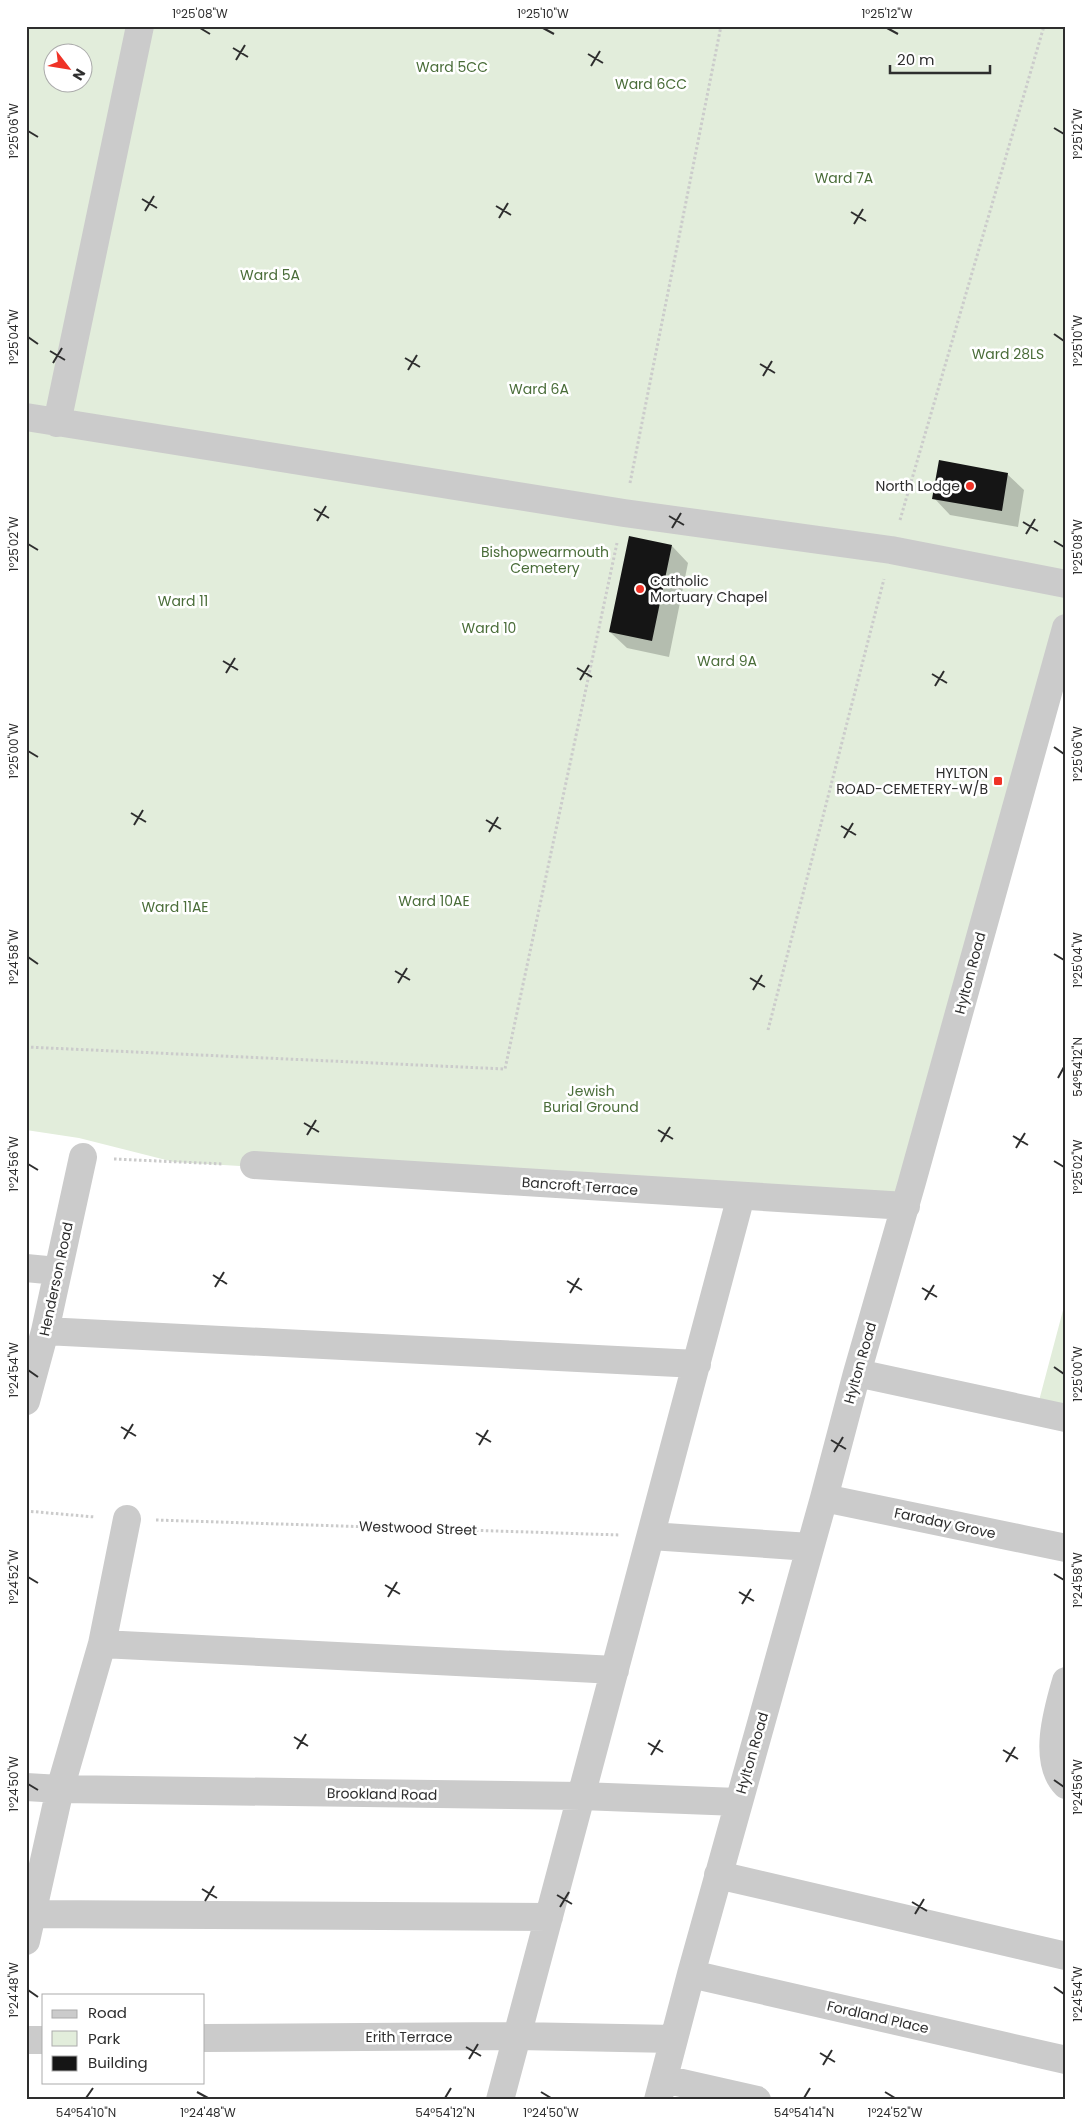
<svg xmlns="http://www.w3.org/2000/svg" width="1092" height="2126" viewBox="0 0 1092 2126" font-family="Poppins,sans-serif">
<rect width="100%" height="100%" fill="#fff"/>
<!-- green -->
<path fill="#e2eddb" fill-rule="evenodd" d="M26,26H1066V628L906,1206L174,1162L79,1138L26,1130ZM52,52H82V82H52Z
M1066,1299V1418L1036,1412Z"/>
<!-- shadow -->
<path fill="#0003" d="M1007,474L1024,490L1018,527L950,515L934,498Z
M672,546L688,563L669,657L627,648L610,632Z"/>
<!-- building -->
<path fill="#151515" d="M939,460L1008,473L1002,511L932,499Z
M629,536L672,545L652,641L609,632Z"/>
<g fill="none" stroke-linecap="round" stroke-linejoin="round">
<!-- path -->
<path stroke="#cbcbcb" stroke-width="3" stroke-dasharray="2.5 2.5" stroke-linecap="butt" d="M630,483L721,26
M900,520L1044,26
M768,1030L884,579
M26,1047L505,1069L617,543
M114,1159L223,1164
M26,1511L95,1517
M156,1520L620,1535"/>
<!-- minor -->
<path stroke="#cbcbcb" stroke-width="28" d="M26,417L624,513L891,550L1066,584
M57,423L140,26
M254,1165L906,1206
M26,1268L57,1271
M45,1331L697,1364
M857,1373L1066,1418
M26,1401L45,1331L83,1157
M824,1498L1066,1548
M651,1536L810,1547
M102,1644L615,1670
M1066,1681C1058,1709 1042,1761 1066,1785
M26,1787L60,1789L581,1796L738,1802
M718,1875L1066,1956
M34,1914L549,1917
M26,1941L60,1789L102,1644L127,1519
M691,1974L1066,2060
M204,2038L517,2036L674,2039
M26,2040H44
M664,2079L757,2100
M500,2100L741,1196
M658,2100L691,1974L824,1498L857,1373L912,1182L1066,628"/>
</g>
<!-- ticks -->
<path fill="none" stroke="#2e2e2e" stroke-width="2" d="M200,28L210,34M543,28L554,34M887,28L898,34M233,48L248,57M588,54L603,63M236,60L245,45M591,66L600,51M1054,128L1064,134M28,131L38,137M142,199L157,208M496,206L511,215M145,211L154,196M851,212L866,221M499,218L508,203M854,224L863,209M1054,334L1064,341M28,337L38,344M50,351L65,360M405,358L420,367M53,363L62,348M760,364L775,373M408,370L417,355M763,376L772,361M314,509L329,518M669,516L684,525M317,521L326,506M1023,522L1038,531M672,528L681,513M1026,534L1035,519M1054,541L1064,547M28,544L38,550M223,661L238,670M577,668L592,677M226,673L235,658M932,674L947,683M580,680L589,665M935,686L944,671M1054,747L1064,754M28,751L38,757M131,813L146,822M486,820L501,829M134,825L143,810M841,826L856,835M489,832L498,817M844,838L853,823M1054,954L1064,960M28,957L38,964M395,971L410,980M750,978L765,987M398,983L407,968M753,990L762,975M1058,1078L1064,1067M304,1123L319,1132M658,1130L673,1139M307,1135L316,1120M1013,1136L1028,1145M661,1142L670,1127M1016,1148L1025,1133M1054,1161L1064,1167M28,1164L38,1170M213,1275L227,1284M567,1281L582,1290M215,1287L224,1272M922,1288L937,1297M570,1293L579,1278M925,1300L934,1285M1054,1367L1064,1374M28,1370L38,1377M121,1427L136,1436M476,1433L491,1442M124,1439L133,1424M831,1440L846,1449M479,1445L488,1430M834,1452L843,1437M1054,1574L1064,1580M28,1577L38,1583M385,1585L400,1594M739,1592L754,1601M388,1597L397,1582M742,1604L751,1589M294,1737L308,1746M648,1743L663,1752M297,1749L306,1734M1003,1750L1018,1759M651,1755L660,1740M1006,1762L1015,1747M1054,1780L1064,1787M28,1784L38,1790M202,1889L217,1898M557,1895L572,1904M205,1901L214,1886M912,1902L927,1911M560,1907L569,1892M915,1914L924,1899M1054,1987L1064,1994M28,1990L38,1997M466,2047L481,2056M820,2053L835,2062M469,2059L478,2044M823,2065L832,2050M197,2092L208,2098M541,2092L551,2098M885,2092L895,2098M86,2098L93,2088M445,2098L451,2088M804,2098L810,2088"/>
<!-- markers -->
<g fill="#ef3327" stroke="#fff" stroke-width="2">
<circle cx="970" cy="486" r="5"/>
<circle cx="640" cy="589" r="5"/>
<rect x="993" y="776" width="10" height="10" rx="2.5"/>
</g>
<g text-anchor="middle" stroke-width="5" stroke-linejoin="round" paint-order="stroke">
<!-- park labels -->
<g font-size="14" fill="#4a6d39" stroke="#fff">
<text x="452" y="72">Ward 5CC</text>
<text x="651" y="89">Ward 6CC</text>
<text x="844" y="183">Ward 7A</text>
<text x="270" y="280">Ward 5A</text>
<text x="1008" y="359">Ward 28LS</text>
<text x="539" y="394">Ward 6A</text>
<text x="545" y="557">Bishopwearmouth<tspan x="545" dy="16">Cemetery</tspan></text>
<text x="183" y="606">Ward 11</text>
<text x="489" y="633">Ward 10</text>
<text x="727" y="666">Ward 9A</text>
<text x="434" y="906">Ward 10AE</text>
<text x="175" y="912">Ward 11AE</text>
<text x="591" y="1096">Jewish<tspan x="591" dy="16">Burial Ground</tspan></text>
</g>
<!-- poi labels -->
<g font-size="14" fill="#2e2e2e" stroke="#fff" text-anchor="end">
<text x="960" y="491">North Lodge</text>
<text x="650" y="586" text-anchor="start">Catholic<tspan x="650" dy="16">Mortuary Chapel</tspan></text>
<text x="988" y="778">HYLTON<tspan x="988" dy="16">ROAD-CEMETERY-W/B</tspan></text>
</g>
<!-- street labels -->
<g font-size="14" fill="#2e2e2e" stroke="#fff">
<text transform="translate(970 973) rotate(-75)" y="5">Hylton Road</text>
<text transform="translate(580 1186) rotate(4)" y="5">Bancroft Terrace</text>
<text transform="translate(56 1279) rotate(-78)" y="5">Henderson Road</text>
<text transform="translate(860 1363) rotate(-74)" y="5">Hylton Road</text>
<text transform="translate(945 1523) rotate(12)" y="5">Faraday Grove</text>
<text transform="translate(418 1528) rotate(2)" y="5">Westwood Street</text>
<text transform="translate(752 1753) rotate(-74)" y="5">Hylton Road</text>
<text transform="translate(382 1794) rotate(1)" y="5">Brookland Road</text>
<text transform="translate(878 2017) rotate(13)" y="5">Fordland Place</text>
<text x="409" y="2042">Erith Terrace</text>
</g>
</g>
<!-- border -->
<rect width="1092" height="2126" fill="none" stroke="#ffffff" stroke-width="55"/>
<!-- legend -->
<rect x="42" y="1994" width="162" height="90" fill="#ffffff" stroke="#ababab"/>
<rect x="52" y="2010" width="25" height="8" fill="#cbcbcb" stroke="#ababab"/>
<text x="88" y="2018" font-size="15" fill="#2e2e2e">Road</text>
<rect x="52" y="2031" width="25" height="15" fill="#e2eddb" stroke="#ababab"/>
<text x="88" y="2044" font-size="15" fill="#2e2e2e">Park</text>
<rect x="52" y="2056" width="25" height="15" fill="#151515" stroke="#ababab"/>
<text x="88" y="2068" font-size="15" fill="#2e2e2e">Building</text>
<!-- north arrow -->
<g transform="translate(68 68) rotate(121)"><circle r="24" fill="#ffffff" stroke="#ababab"/>
<path d="M0-4L9 19L0 12L-9 19Z" fill="#ef3327"/>
<text y="-8" font-size="14" font-weight="bold" text-anchor="middle" fill="#2e2e2e">N</text>
</g>
<!-- scale -->
<path d="M890 65v8h100v-8" fill="none" stroke="#2e2e2e" stroke-width="2.5"/>
<text x="897" y="65" font-size="15" fill="#2e2e2e" stroke="#ffffff" stroke-width="4" paint-order="stroke">20 m</text>
<rect x="28" y="28" width="1036" height="2070" fill="none" stroke="#2e2e2e" stroke-width="2"/>
<g font-size="12" text-anchor="middle" fill="#2e2e2e">
<text x="200" y="18">1°25'08"W</text>
<text x="543" y="18">1°25'10"W</text>
<text x="887" y="18">1°25'12"W</text>
<text transform="translate(14 131) rotate(-90)" y="4">1°25'06"W</text>
<text transform="translate(1078 134) rotate(-90)" y="4">1°25'12"W</text>
<text transform="translate(14 337) rotate(-90)" y="4">1°25'04"W</text>
<text transform="translate(1078 341) rotate(-90)" y="4">1°25'10"W</text>
<text transform="translate(14 544) rotate(-90)" y="4">1°25'02"W</text>
<text transform="translate(1078 547) rotate(-90)" y="4">1°25'08"W</text>
<text transform="translate(14 751) rotate(-90)" y="4">1°25'00"W</text>
<text transform="translate(1078 754) rotate(-90)" y="4">1°25'06"W</text>
<text transform="translate(14 957) rotate(-90)" y="4">1°24'58"W</text>
<text transform="translate(1078 960) rotate(-90)" y="4">1°25'04"W</text>
<text transform="translate(1078 1067) rotate(-90)" y="4">54°54'12"N</text>
<text transform="translate(14 1164) rotate(-90)" y="4">1°24'56"W</text>
<text transform="translate(1078 1167) rotate(-90)" y="4">1°25'02"W</text>
<text transform="translate(14 1370) rotate(-90)" y="4">1°24'54"W</text>
<text transform="translate(1078 1374) rotate(-90)" y="4">1°25'00"W</text>
<text transform="translate(14 1577) rotate(-90)" y="4">1°24'52"W</text>
<text transform="translate(1078 1580) rotate(-90)" y="4">1°24'58"W</text>
<text transform="translate(14 1784) rotate(-90)" y="4">1°24'50"W</text>
<text transform="translate(1078 1787) rotate(-90)" y="4">1°24'56"W</text>
<text transform="translate(14 1990) rotate(-90)" y="4">1°24'48"W</text>
<text transform="translate(1078 1994) rotate(-90)" y="4">1°24'54"W</text>
<text x="86" y="2117">54°54'10"N</text>
<text x="208" y="2117">1°24'48"W</text>
<text x="445" y="2117">54°54'12"N</text>
<text x="551" y="2117">1°24'50"W</text>
<text x="804" y="2117">54°54'14"N</text>
<text x="895" y="2117">1°24'52"W</text>
</g>
</svg>
